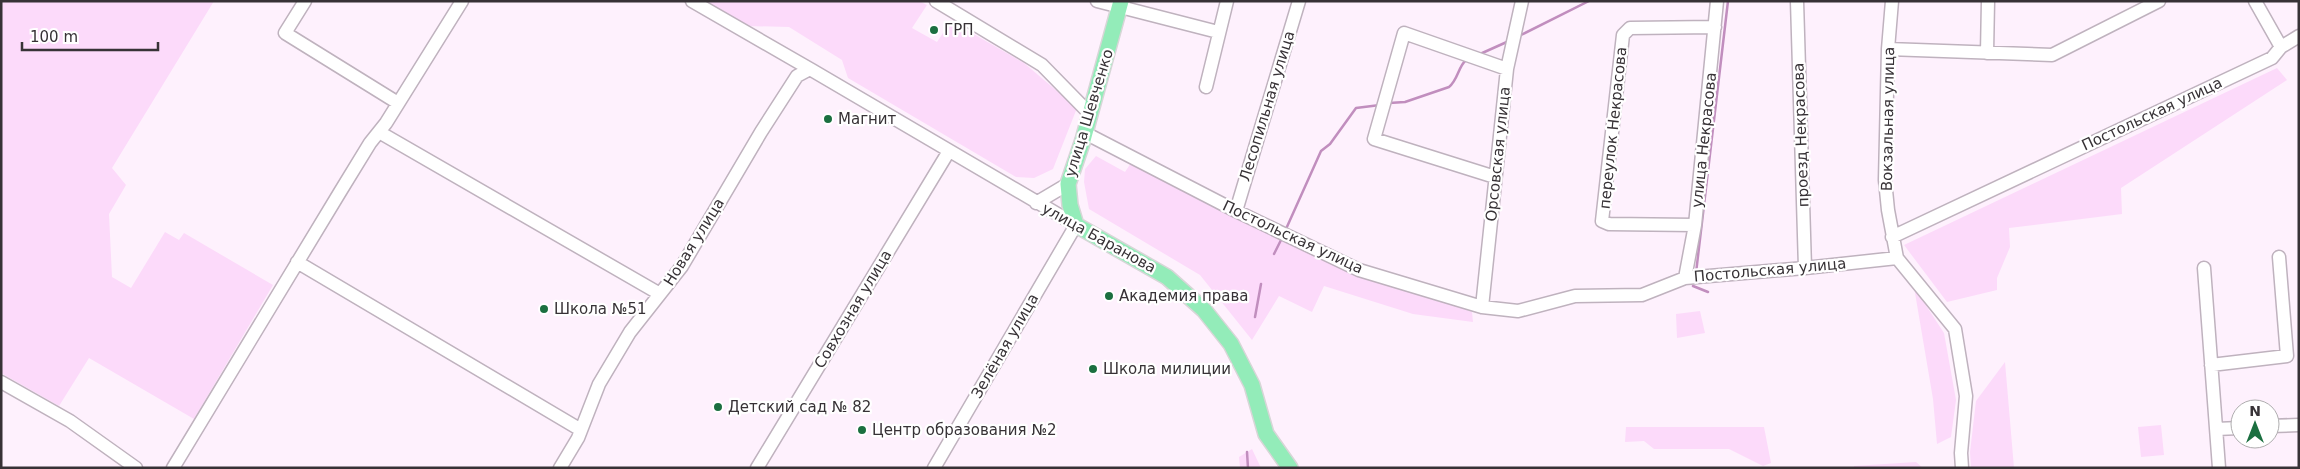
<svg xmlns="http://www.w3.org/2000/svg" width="2300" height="469" viewBox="0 0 2300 469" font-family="'DejaVu Sans',sans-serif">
<rect width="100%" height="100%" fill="#fef1fd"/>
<!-- green -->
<path fill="#fcdafa" d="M1,1H214L112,168L126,185L109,214L112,277L131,288L165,232L179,240L184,233L273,285L194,419L89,358L59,406L1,373Z
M706,1H919L927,5L912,28L937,42L951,21L1024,63L1077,108L1053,169L1034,178L1016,177L848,78L842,60L789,27L747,26Z
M2277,68L2287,80L2121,188L2122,214L2009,228L2010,247L1997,278V290L1947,302L1904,245Z
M1096,156L1125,172L1133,160L1307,246L1472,312L1473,322L1413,314L1324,286L1312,312L1279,296L1252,340L1200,275L1089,209L1084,182L1085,169Z
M1914,287L1944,333L1956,400L1951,437L1937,444L1933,399Z
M1700,311L1705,333L1677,338L1676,314Z
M2005,362L2014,468H1971L1970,452L1976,401Z
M2161,425L2164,455L2141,457L2138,427Z
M1626,427H1764L1771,463L1763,466L1729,449H1654L1644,441L1625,442Z
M1252,449L1261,468H1240L1239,457Z
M1916,462L1923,468H1854V466Z"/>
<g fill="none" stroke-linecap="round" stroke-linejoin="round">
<!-- stream -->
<path stroke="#c18ebe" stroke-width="2.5" d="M1519,36L1589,1
M1480,54L1509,41
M1389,103L1405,102L1449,87C1458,80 1458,67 1466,60
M1286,229L1321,151L1330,144L1356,108L1380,105
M1274,254L1282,238
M1696,273L1728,1
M1693,286L1708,292
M1255,317L1261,284
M1247,452L1248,468"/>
<defs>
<path id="minor" d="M305,1L285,33L398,103
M692,1L810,69
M936,1L1042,65L1090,114
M1097,1L1218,32
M1797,1L1805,268
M1892,1L1888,49L1885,180L1888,210L1897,258L1955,329L1966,396L1961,453L1962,468
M2255,1L2281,47
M1888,49L2052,55L2159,1
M1987,53L1988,1
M1206,87L1227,1
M379,132L660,294
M1085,133L1236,211L1359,270L1482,307L1518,311L1575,296L1642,295L1685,278L1805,268L1897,258
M1495,177L1374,139L1404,33L1507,69
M1036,203L1068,184
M1236,211L1299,1
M1695,225L1609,224L1602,221L1623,35L1630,28L1715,27
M1892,237L2272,58L2281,47L2299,36
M297,262L581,430
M2204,268L2219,468
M1685,278L1695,225L1717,1
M1482,307L1507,69L1522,1
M2211,365L2287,356L2279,257
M1,382L70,421L136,468
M2270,426L2299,425
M2216,429L2240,428
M173,468L340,192L370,143L386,123L462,1
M560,468L578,438L599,384L630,332L682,266L761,132L797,76L810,69L1076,225L934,468
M757,468L949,151"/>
<path id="major" d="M1121,1L1083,140L1068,184L1070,205L1076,225L1167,277L1204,310L1231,344L1252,385L1266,434L1290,468"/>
</defs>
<!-- minor casing -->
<use href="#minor" stroke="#bfb2be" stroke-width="15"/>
<!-- major casing -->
<use href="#major" stroke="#d7d6d7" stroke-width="18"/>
<!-- minor -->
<use href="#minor" stroke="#fff" stroke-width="12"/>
<!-- major -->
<use href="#major" stroke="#93ecb9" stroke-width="15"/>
</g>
<!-- markers -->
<g fill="#1b6f40" stroke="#fff" stroke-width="2">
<circle cx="934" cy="30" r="5"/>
<circle cx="828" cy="119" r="5"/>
<circle cx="1109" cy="296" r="5"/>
<circle cx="544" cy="309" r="5"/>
<circle cx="1093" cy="369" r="5"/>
<circle cx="718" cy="407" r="5"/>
<circle cx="862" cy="430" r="5"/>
</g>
<g text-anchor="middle" stroke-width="4.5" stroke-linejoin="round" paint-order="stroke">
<!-- poi labels -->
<g font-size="15" fill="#373236" stroke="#fff" text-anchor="start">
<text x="944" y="35">ГРП</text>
<text x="838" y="124">Магнит</text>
<text x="1119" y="301">Академия права</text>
<text x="554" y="314">Школа №51</text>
<text x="1103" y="374">Школа милиции</text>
<text x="728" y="412">Детский сад № 82</text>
<text x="872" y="435">Центр образования №2</text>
</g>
<!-- street labels -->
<g font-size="15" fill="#373236" stroke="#fff">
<text transform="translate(1267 106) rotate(-73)" y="5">Лесопильная улица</text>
<text transform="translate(1089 113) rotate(-73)" y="5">улица Шевченко</text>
<text transform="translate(2152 114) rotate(-25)" y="5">Постольская улица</text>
<text transform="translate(1888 119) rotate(-89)" y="5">Вокзальная улица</text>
<text transform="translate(1613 128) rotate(-84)" y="5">переулок Некрасова</text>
<text transform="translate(1801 135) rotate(-92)" y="5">проезд Некрасова</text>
<text transform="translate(1704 140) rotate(-84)" y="5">улица Некрасова</text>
<text transform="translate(1498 154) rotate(-84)" y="5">Орсовская улица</text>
<text transform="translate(1293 237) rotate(25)" y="5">Постольская улица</text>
<text transform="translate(1099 238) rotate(29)" y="5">улица Баранова</text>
<text transform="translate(694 242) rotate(-58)" y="5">Новая улица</text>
<text transform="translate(1770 270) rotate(-5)" y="5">Постольская улица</text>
<text transform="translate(853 309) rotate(-59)" y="5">Совхозная улица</text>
<text transform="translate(1005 346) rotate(-60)" y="5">Зелёная улица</text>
</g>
</g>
<!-- border -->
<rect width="2300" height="469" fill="none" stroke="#373236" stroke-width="5"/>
<!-- north arrow -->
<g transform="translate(2255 424)"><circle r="24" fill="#ffffff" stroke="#afadaf"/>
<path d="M0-4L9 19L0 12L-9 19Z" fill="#1b6f40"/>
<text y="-8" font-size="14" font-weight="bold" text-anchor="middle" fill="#373236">N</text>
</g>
<!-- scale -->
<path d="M22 42v8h136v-8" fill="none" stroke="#373236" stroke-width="2.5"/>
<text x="30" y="42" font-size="15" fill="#373236" stroke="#ffffff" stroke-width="4" paint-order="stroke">100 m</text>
</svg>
